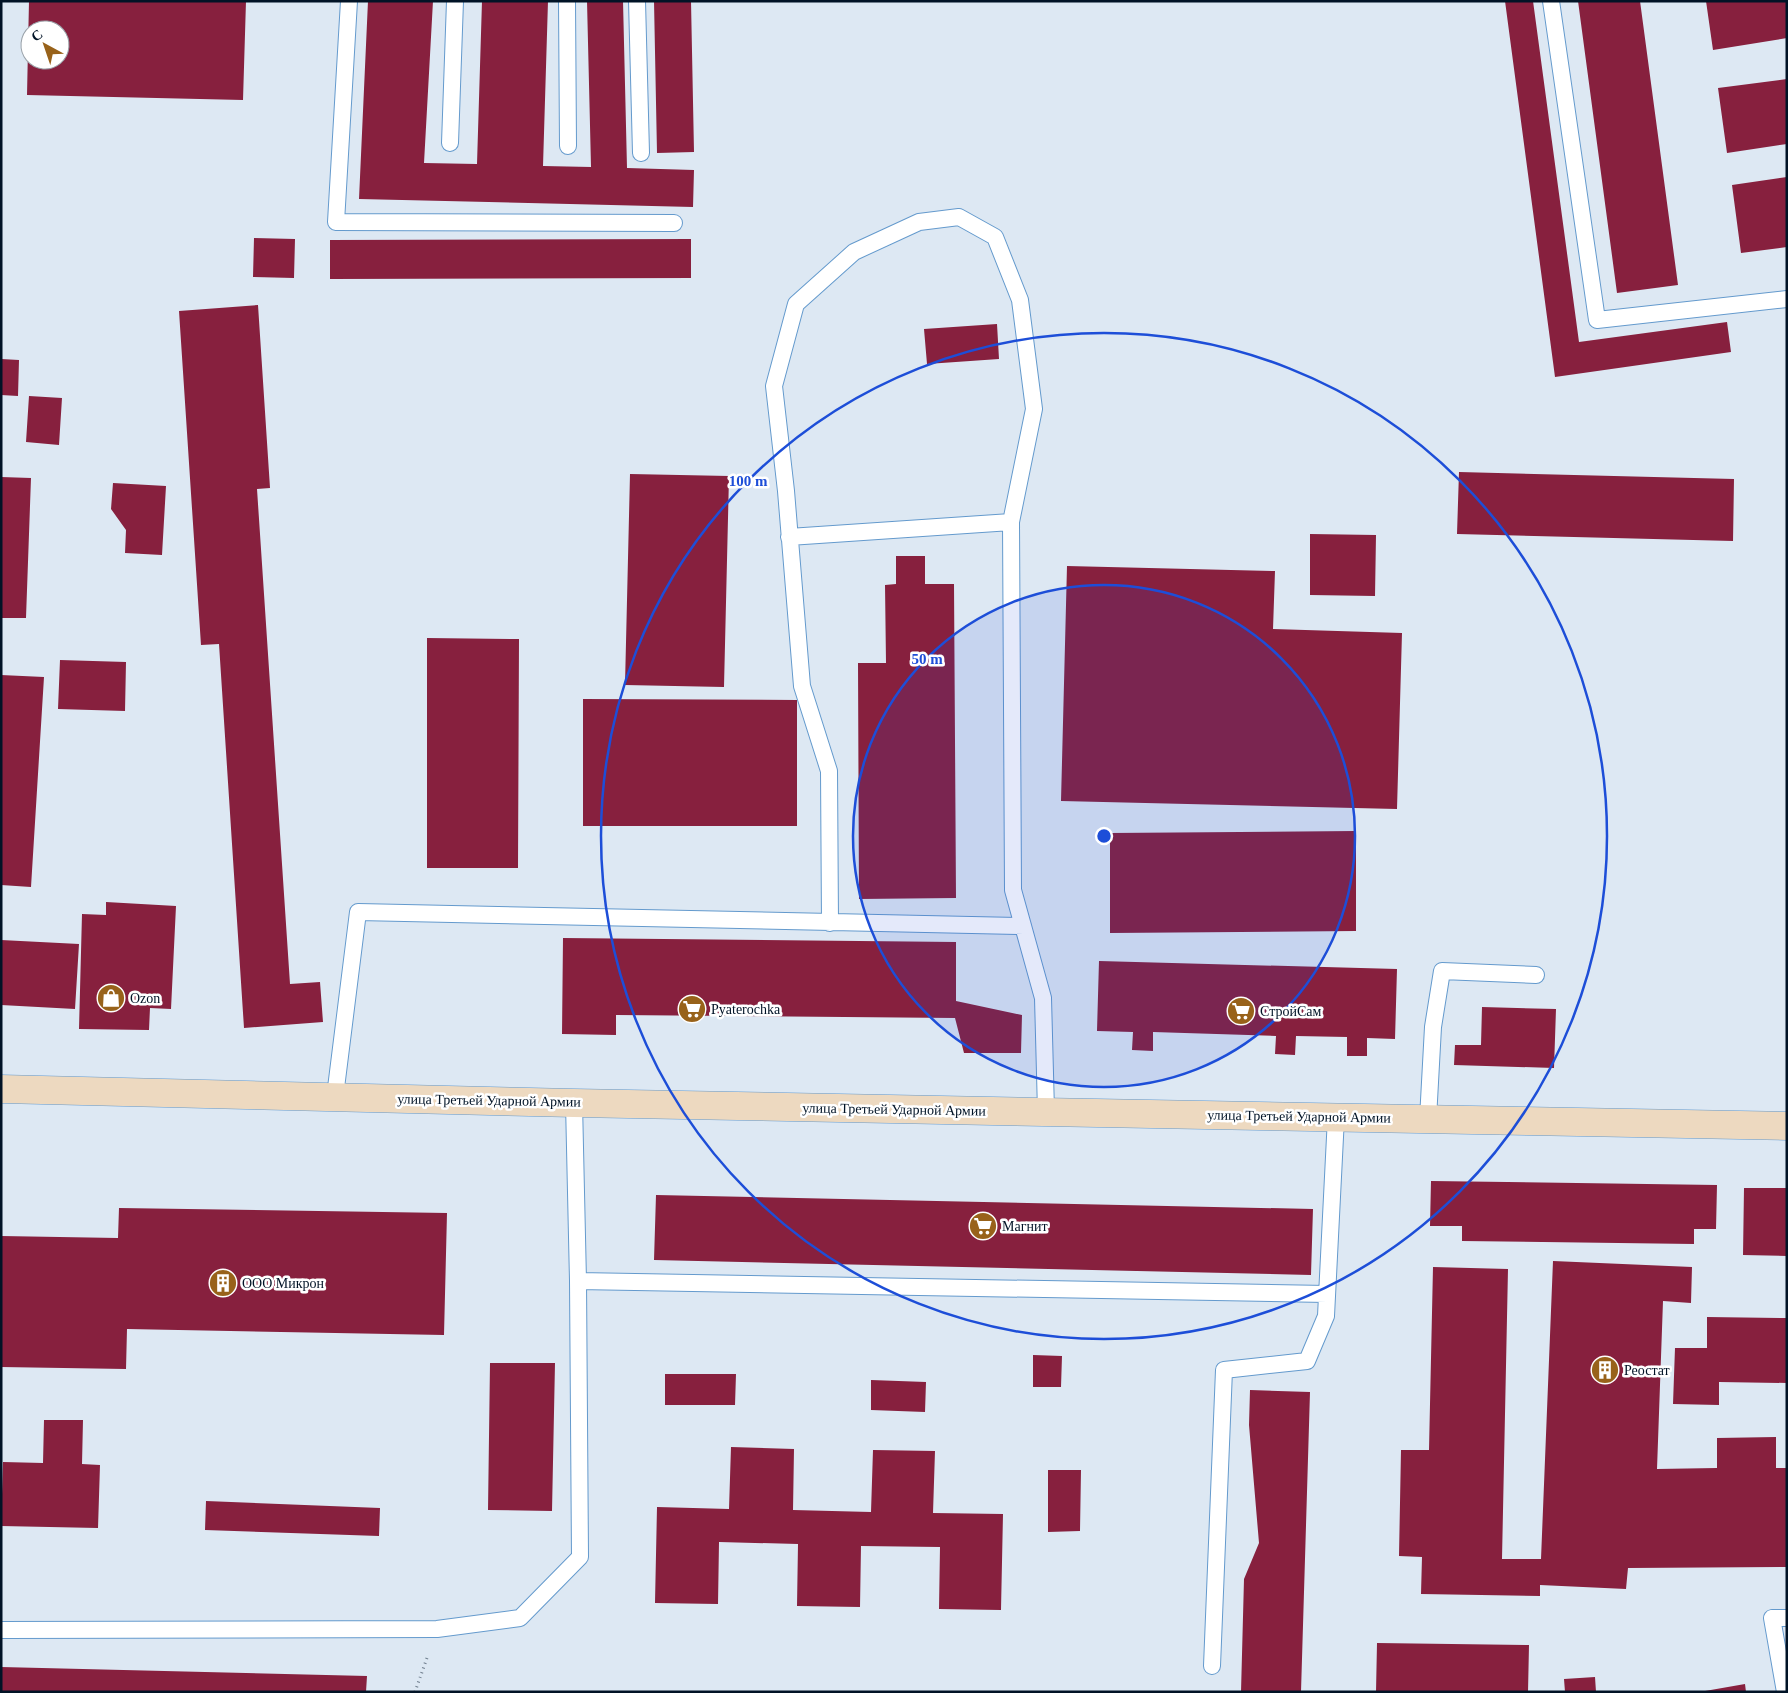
<svg xmlns="http://www.w3.org/2000/svg" width="1788" height="1693" viewBox="0 0 1788 1693" font-family="Georgia,serif">
<rect width="100%" height="100%" fill="#dde8f3"/>
<!-- building -->
<path fill="#87203e" fill-rule="evenodd" d="M29,1H246L243,100L27,95ZM30,30H60V60H30Z
M368,1H433L424,163L477,164L482,1H548L543,166L591,167L587,1H623L627,168L694,170L693,207L359,199Z
M654,1H691L694,152L657,153Z
M1505,1H1533L1579,342L1727,322L1731,352L1555,377Z
M1578,1H1640L1678,285L1617,293Z
M1706,1H1787V38L1713,50Z
M1787,79V144L1727,153L1718,88Z
M1787,177V247L1741,253L1732,185Z
M254,238L295,239L294,278L253,277Z
M691,239V278L330,279V240Z
M258,305L270,488L257,489L290,984L320,982L323,1022L244,1028L219,644L201,645L179,311Z
M997,324L999,359L927,364L924,329Z
M1,359L19,360L18,396L1,395Z
M29,396L62,398L59,445L26,442Z
M1459,472L1734,479L1733,541L1457,534Z
M630,474L729,476L724,687L625,685Z
M1,477L31,478L26,618H1Z
M113,483L166,486L162,555L125,553L126,530L111,509Z
M1310,534L1376,535L1375,596L1310,595Z
M896,556H925V584H954L956,898L859,899L858,663H886L885,585L896,584Z
M1067,566L1275,571L1273,629L1402,633L1397,809L1061,801Z
M427,638L519,639L518,868H427Z
M60,660L126,662L125,711L58,709Z
M1,675L44,677L31,887L1,885Z
M583,699L797,700V826H583Z
M1356,831V931L1110,933V833Z
M106,902L176,906L171,1009L150,1008L149,1030L79,1029L82,914L106,915Z
M563,938L956,942V1001L1022,1015L1021,1053H964L955,1018L616,1015V1035L562,1034Z
M1,940L79,944L75,1009L1,1005Z
M1099,961L1397,969L1395,1039L1367,1038V1056H1347V1037L1296,1036L1295,1055L1275,1054L1276,1036L1153,1032V1051L1132,1050L1133,1032L1097,1031Z
M1482,1007L1556,1009L1554,1068L1454,1065L1455,1045H1481Z
M1431,1181L1717,1185L1716,1229H1694V1244L1462,1241V1226H1430Z
M1744,1188H1787V1256L1743,1255Z
M656,1195L1313,1209L1311,1275L654,1260Z
M119,1208L447,1213L444,1335L127,1329L126,1369L1,1367V1236L118,1238Z
M1553,1261L1692,1267L1691,1303L1663,1301L1657,1469L1717,1468V1438L1776,1437V1468H1787V1567L1628,1568L1626,1589L1540,1585V1596L1421,1594L1422,1557L1399,1556L1401,1450H1429L1433,1267L1508,1269L1502,1559H1541Z
M1707,1317L1787,1318V1383L1719,1382V1405L1673,1404L1675,1348H1707Z
M1033,1355L1062,1356L1061,1387H1033Z
M490,1363H555L552,1511L488,1510Z
M665,1374H736L735,1405H665Z
M871,1380L926,1382L925,1412L871,1410Z
M1250,1390L1310,1392L1301,1692H1241L1244,1579L1259,1543L1249,1425Z
M44,1420H83L82,1464L100,1465L98,1528L1,1526L3,1462L43,1463Z
M731,1447L794,1449L793,1510L871,1512L873,1450L935,1451L933,1513L1003,1514L1001,1610L939,1609L940,1547L861,1546L860,1607L797,1606L798,1544L719,1542L718,1604L655,1603L657,1507L729,1509Z
M1048,1470H1081L1080,1531L1048,1532Z
M206,1501L380,1508L379,1536L205,1530Z
M1377,1643L1529,1645L1528,1692H1376Z
M1,1667L367,1676L366,1692H1Z
M1595,1677L1596,1692H1565L1564,1679Z
M1745,1684L1746,1692H1705V1691Z"/>
<g fill="none" stroke-linecap="round" stroke-linejoin="round">
<defs>
<path id="lane" d="M349,1L336,222L674,223
M567,1L568,146
M637,1L641,153
M1551,1L1597,320L1787,299
M450,143L455,1
M789,537L1011,522
M830,923L829,771L802,686L786,491L774,386L796,304L854,252L919,222L959,217L995,237L1020,300L1034,409L1011,522L1013,890L1043,998L1046,1111
M335,1096L358,912L1023,926
M1428,1119L1433,1027L1442,971L1536,975
M578,1281L1327,1294
M1,1630L437,1629L520,1618L580,1557L578,1281L574,1103
M1212,1666L1224,1370L1307,1361L1326,1316L1336,1117
M1785,1692L1772,1618H1787"/>
<path id="secondary" d="M1,1089L574,1103L1787,1126"/>
</defs>
<!-- lane casing -->
<use href="#lane" stroke="#649acd" stroke-width="18"/>
<!-- secondary casing -->
<use href="#secondary" stroke="#649acd" stroke-width="29"/>
<!-- path -->
<path stroke="#707f8e" stroke-width="3" stroke-dasharray="1 4" stroke-linecap="butt" d="M415,1692L428,1655"/>
<!-- lane -->
<use href="#lane" stroke="#fff" stroke-width="16"/>
<!-- secondary -->
<use href="#secondary" stroke="#edd9c0" stroke-width="28"/>
</g>
<!-- distance rings -->
<circle cx="1104" cy="836" r="251" fill="#1d4ed8" fill-opacity=".12"/>
<g fill="none" stroke="#1d4ed8" stroke-width="2.5">
<circle cx="1104" cy="836" r="251"/>
<circle cx="1104" cy="836" r="503"/>
</g>
<!-- icons -->
<defs>
<symbol id="shop-disc" viewBox="-11 -11 22 22"><circle r="9.5" fill="#98621a" stroke="#fff"/><path d="M-5-2.5h2.3a2.7 3.5 0 0 1 5.4 0H5L5.5 6h-11ZM-1.5-2.5h3a1.5 2.3 0 0 0-3 0Z" fill="#fff"/></symbol>
<symbol id="supermarket-disc" viewBox="-11 -11 22 22"><circle r="9.5" fill="#98621a" stroke="#fff"/><path d="M-6-5.5h2.5l.6 2H6L4.5 2H-2.5L-4.4-4H-6ZM-1.5 3.2a1.3 1.3 0 1 0 .1 0ZM3 3.2a1.3 1.3 0 1 0 .1 0Z" fill="#fff"/></symbol>
<symbol id="building-disc" viewBox="-11 -11 22 22"><circle r="9.5" fill="#98621a" stroke="#fff"/><path d="M-4-6H4V6H1V3H-1V6H-4ZM-2.5-4.3h1.7v1.8h-1.7ZM.8-4.3h1.7v1.8H.8ZM-2.5-1h1.7V.8h-1.7ZM.8-1h1.7V.8H.8Z" fill="#fff"/></symbol>
</defs>
<g fill-rule="evenodd">
<use href="#shop-disc" x="95" y="982" width="32" height="32"/>
<use href="#supermarket-disc" x="676" y="993" width="32" height="32"/>
<use href="#supermarket-disc" x="1225" y="995" width="32" height="32"/>
<use href="#supermarket-disc" x="967" y="1210" width="32" height="32"/>
<use href="#building-disc" x="207" y="1267" width="32" height="32"/>
<use href="#building-disc" x="1589" y="1354" width="32" height="32"/>
</g>
<g text-anchor="middle" stroke-width="5" stroke-linejoin="round" paint-order="stroke">
<!-- poi labels -->
<g font-size="14" fill="#011326" stroke="#fff" text-anchor="start">
<text x="130" y="1003">Ozon</text>
<text x="711" y="1014">Pyaterochka</text>
<text x="1260" y="1016">СтройСам</text>
<text x="1002" y="1231">Магнит</text>
<text x="242" y="1288">ООО Микрон</text>
<text x="1624" y="1375">Реостат</text>
</g>
<!-- street labels -->
<g font-size="14" fill="#011326" stroke="#fff">
<text transform="translate(489 1100) rotate(1)" y="5">улица Третьей Ударной Армии</text>
<text transform="translate(894 1109) rotate(1)" y="5">улица Третьей Ударной Армии</text>
<text transform="translate(1299 1116) rotate(1)" y="5">улица Третьей Ударной Армии</text>
</g>
</g>
<circle cx="1104" cy="836" r="8" fill="#1d4ed8" stroke="#fff" stroke-width="2.5"/>
<g font-size="15" text-anchor="middle" font-weight="bold" fill="#1d4ed8" stroke="#fff" stroke-width="5" stroke-linejoin="round" paint-order="stroke">
<text x="748" y="486">100 m</text>
<text x="927" y="664">50 m</text>
</g>
<!-- border -->
<rect width="1788" height="1693" fill="none" stroke="#011326" stroke-width="5"/>
<!-- north arrow -->
<g transform="translate(45 45) rotate(320)"><circle r="24" fill="#ffffff" stroke="#99a1a8"/>
<path d="M0-4L9 19L0 12L-9 19Z" fill="#98621a"/>
<text y="-8" font-size="14" font-weight="bold" text-anchor="middle" fill="#011326">С</text>
</g>
</svg>
